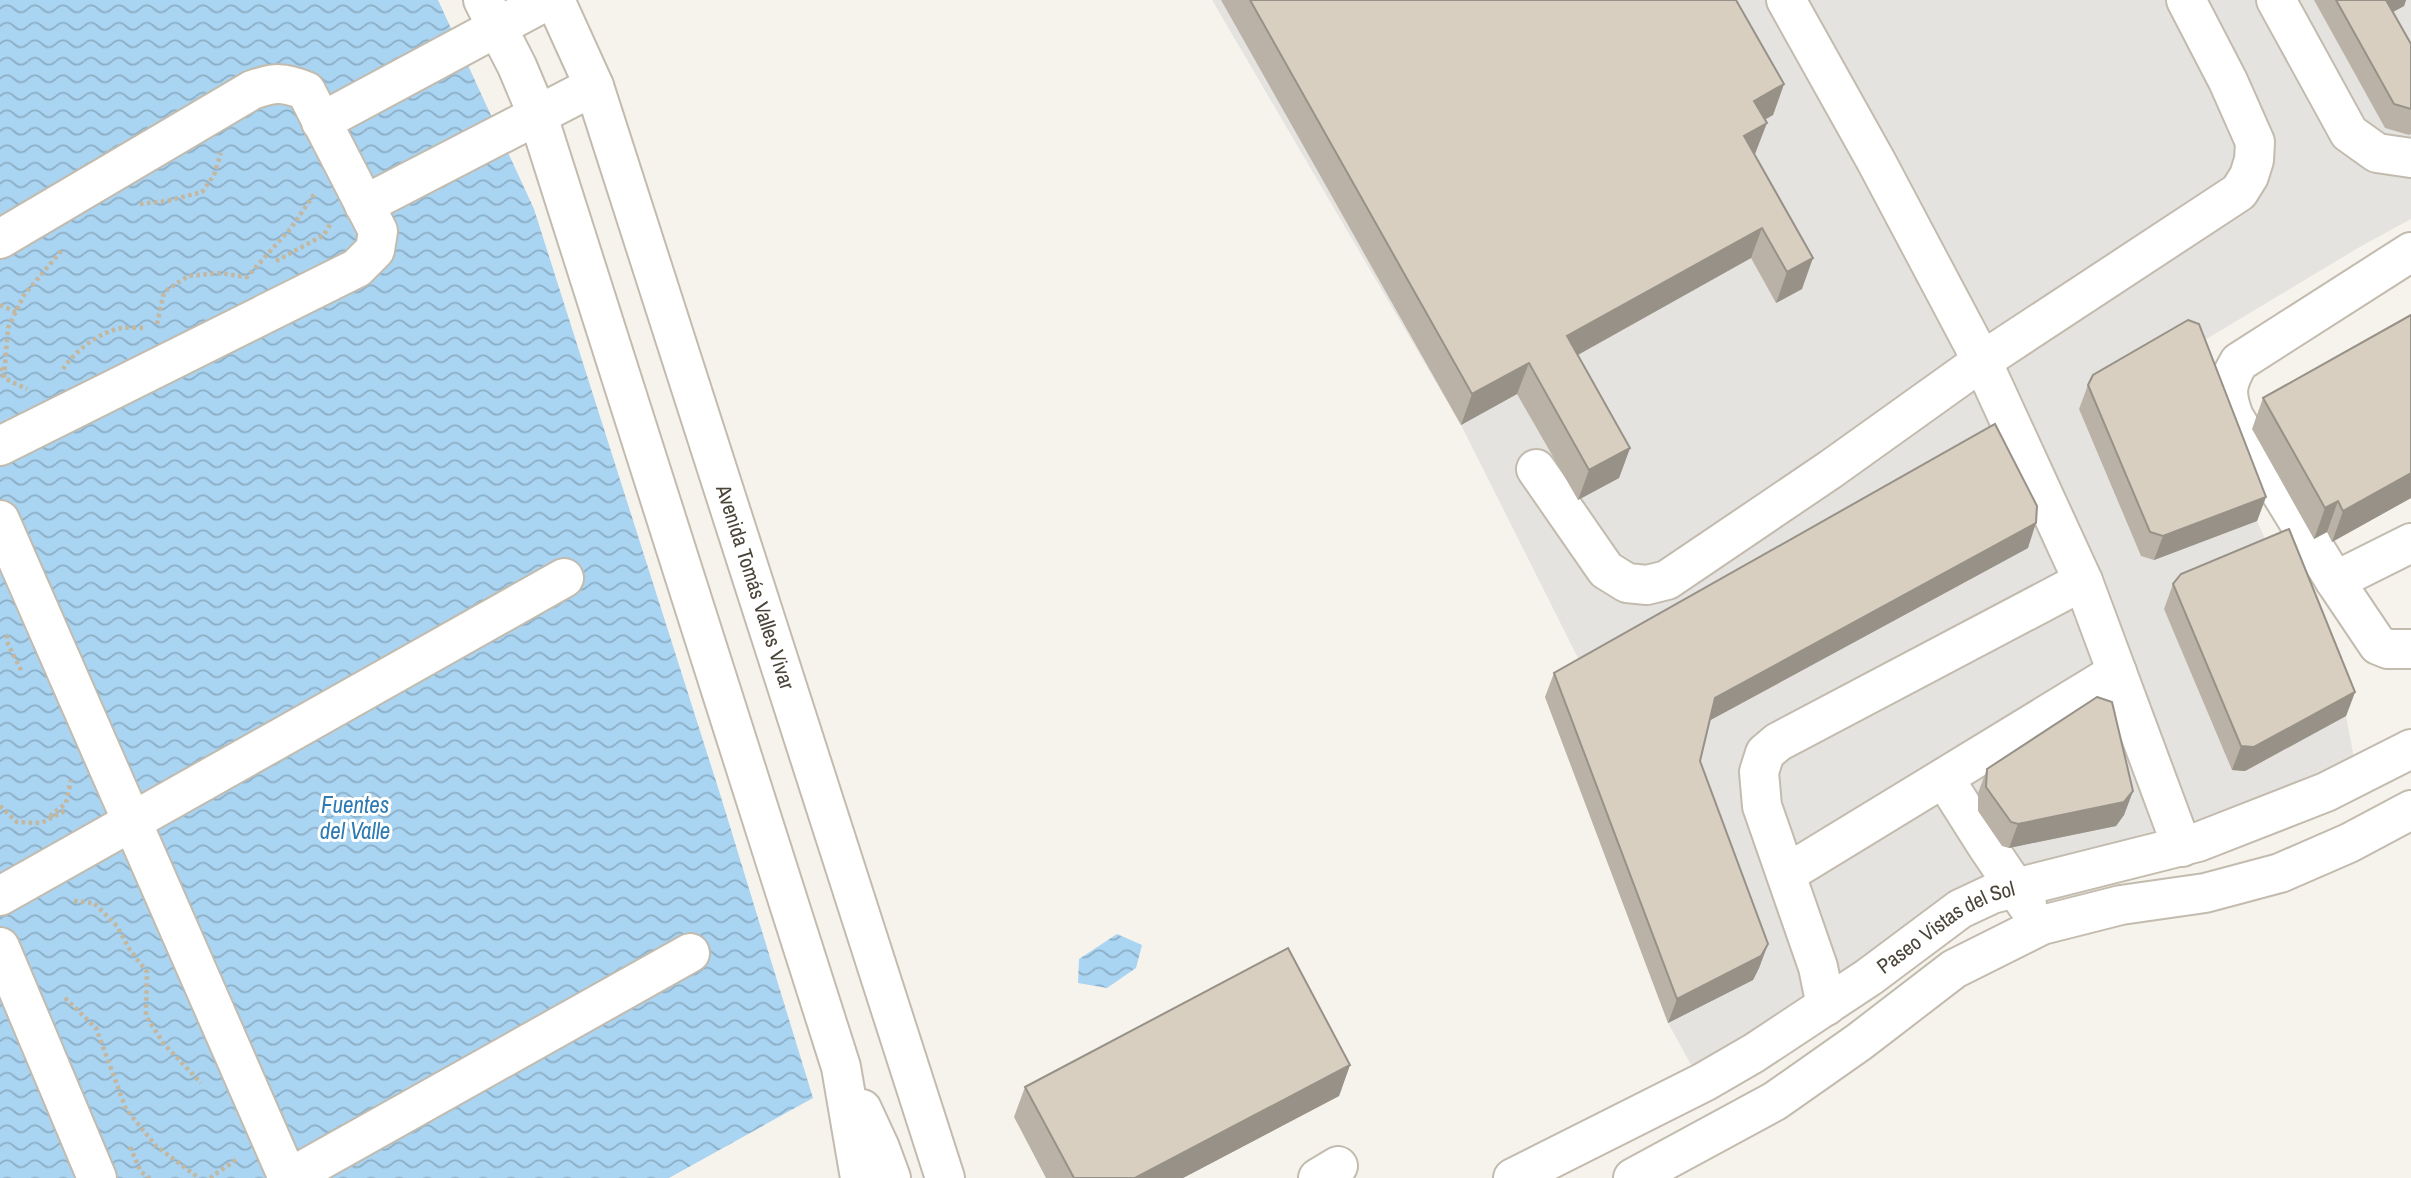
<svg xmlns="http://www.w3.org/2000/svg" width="2411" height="1178" viewBox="0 0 2411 1178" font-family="'Archivo Narrow',sans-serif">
<defs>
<pattern id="water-waves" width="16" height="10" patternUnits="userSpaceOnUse" patternTransform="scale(1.75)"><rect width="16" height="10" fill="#a9d4f2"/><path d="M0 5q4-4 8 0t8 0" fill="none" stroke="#8caec5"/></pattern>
</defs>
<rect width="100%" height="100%" fill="#f6f3ec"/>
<!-- parking -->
<path fill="#e5e3e0" d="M1212,0H2411V219L2358,248L2190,349L2257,521L2346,716L2359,784L1995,885L1694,1070L1668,1023L1545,697L1586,674L1461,425Z"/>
<!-- water -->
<path fill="url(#water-waves)" d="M0,0H438L534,209L721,797L813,1098L669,1178H0Z
M1117,934L1142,945L1136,968L1107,988L1078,983L1079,959Z"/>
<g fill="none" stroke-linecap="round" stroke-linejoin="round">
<defs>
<g id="minor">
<path d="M483,0L517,66L538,116L841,1067L860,1178"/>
<path id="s1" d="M555,0L594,86L945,1178"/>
<path d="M1786,0L1876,161L1982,361L2083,581"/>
<path d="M2276,0L2349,133L2377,153L2411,158"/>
<path d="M321,122L548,0"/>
<path d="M364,205L594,86"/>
<path d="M0,239L252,90C275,82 284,82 306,91L378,231L375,250L357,268L0,446"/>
<path d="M2411,252L2239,362C2226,384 2225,393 2234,417L2335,581L2411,543"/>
<path d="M1536,469L1606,570L1627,583L1647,585L1667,580L1831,469L1982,361L2239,192L2249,176L2254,160L2255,142L2228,81L2186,0"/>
<path d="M0,520L288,1178"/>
<path d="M2335,581L2378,645L2388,649H2411"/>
<path d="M1944,778L1987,846L2027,905"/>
<path d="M1786,874L2117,672"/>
<path d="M0,896L564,578"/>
<path d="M0,947L97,1178"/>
<path d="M1826,1006L1818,967L1762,806L1759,772L1765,753L1778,742L2083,581L2182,847"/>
<path d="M862,1109L880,1148L891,1178"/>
<path d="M289,1178L690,953"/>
<path d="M1318,1178L1338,1166"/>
<path id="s2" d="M1513,1178L1704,1082L1754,1053L1869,977L1960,909L1992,894L2198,842L2326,792L2411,749"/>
<path d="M1633,1178L1775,1101L1859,1042L1954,969L2042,925L2121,905L2205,893L2280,873L2349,843L2411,810"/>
</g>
</defs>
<!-- minor casing -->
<use href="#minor" stroke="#c2bbae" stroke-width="42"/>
<!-- path -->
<path stroke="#c4b79f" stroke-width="4.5" stroke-dasharray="3.5 3.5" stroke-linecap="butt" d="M140,204L167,201L202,192L214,175L221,153
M276,261L324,235L331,223
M0,305L16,312
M157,324L164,292L188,276L220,273L247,277L291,228L315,193
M0,368L4,378L27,389
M63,369C75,351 100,331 122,328C129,327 138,328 145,328
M4,377L8,328L24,295L62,250
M7,635V642L22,672
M0,806L17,822L41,823L67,810
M50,816L66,803L71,780
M74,901L94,903L117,926L130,950L147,972L146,1016L164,1044L201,1083
M65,998L96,1028L126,1109L156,1146L199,1178
M130,1147L141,1172L150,1178
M210,1178L237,1159"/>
<!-- minor -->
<use href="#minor" stroke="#fff" stroke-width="38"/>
</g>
<!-- wall -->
<path fill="#bab2a6" d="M1221,0H1736L1784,84L1773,115L1764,120L1754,154L1802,289L1776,303L1751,258L1578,355L1630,448L1619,478L1578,500L1517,394L1461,425Z
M2314,0H2406L2404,6L2393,12L2411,44V134L2409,135L2385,128Z
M2088,385L2266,497L2257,521L2154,560L2141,556L2079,409Z
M2263,398L2411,498L2332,542L2327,532L2314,539L2252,429Z
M2028,548L1710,720L1700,761L1768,944L1759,968L1753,980L1668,1023L1545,697L1554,673Z
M2173,584L2355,692L2346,716L2245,771L2232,770L2164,609Z
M1987,769L2133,791L2124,815L2116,826L2009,848L2002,846L1978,811V793Z
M1350,1065L1339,1096L1183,1178H1046L1014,1117L1025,1087Z"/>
<!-- shaded-wall -->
<path fill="#979187" d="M2384,0H2406L2404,6L2376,21Z
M1784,84L1773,115L1743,132L1754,101Z
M1767,123L1755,154L1733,167L1744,136Z
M1762,228L1751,258L1556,367L1567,336Z
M1813,258L1802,289L1776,303L1787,272Z
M1529,363L1517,394L1461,425L1472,394Z
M1630,448L1619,478L1578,500L1589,470Z
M2411,473V498L2332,542L2343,511Z
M2266,497L2257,521L2154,560L2163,536Z
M2338,501L2327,532L2314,539L2325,508Z
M2036,523L2028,548L1707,722L1715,698Z
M2355,692L2346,716L2245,771L2232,770L2241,746Z
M2133,791L2124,815L2116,826L2009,848L2018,824Z
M1768,944L1759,968L1753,980L1668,1023L1677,999Z
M1350,1065L1339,1096L1183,1178H1135Z"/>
<!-- building -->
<path fill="#d8cfc1" stroke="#979187" stroke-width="2" d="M1250,0H1736L1784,84L1754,101L1767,123L1744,136L1813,258L1787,272L1762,228L1567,336L1630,448L1589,470L1529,363L1472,394Z
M2336,0H2386L2411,44V109L2394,104Z
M2411,315V473L2343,511L2338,501L2325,508L2263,398Z
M2188,320L2199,324L2266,497L2163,536L2150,532L2088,385L2093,375Z
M1995,424L2037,506L2036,523L1715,698L1700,761L1768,944L1761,956L1677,999L1554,673Z
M2289,529L2355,692L2254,747L2241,746L2173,584L2181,574Z
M2097,697L2112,702L2133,791L2124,802L2018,824L2011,822L1986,787L1987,769Z
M1288,948L1350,1065L1135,1178H1074L1025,1087Z"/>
<g text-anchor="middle" stroke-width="6" stroke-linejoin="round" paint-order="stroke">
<!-- street labels -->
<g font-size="21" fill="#4b4439" stroke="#fff">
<text dy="7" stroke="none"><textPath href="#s1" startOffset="621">Avenida Tomás Valles Vivar</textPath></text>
<text dy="7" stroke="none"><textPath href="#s2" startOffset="502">Paseo Vistas del Sol</textPath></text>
</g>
<!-- water labels -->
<g font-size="23" font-style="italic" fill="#2e7ab2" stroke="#fff">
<text x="355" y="813">Fuentes<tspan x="355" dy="26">del Valle</tspan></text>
</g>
</g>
</svg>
